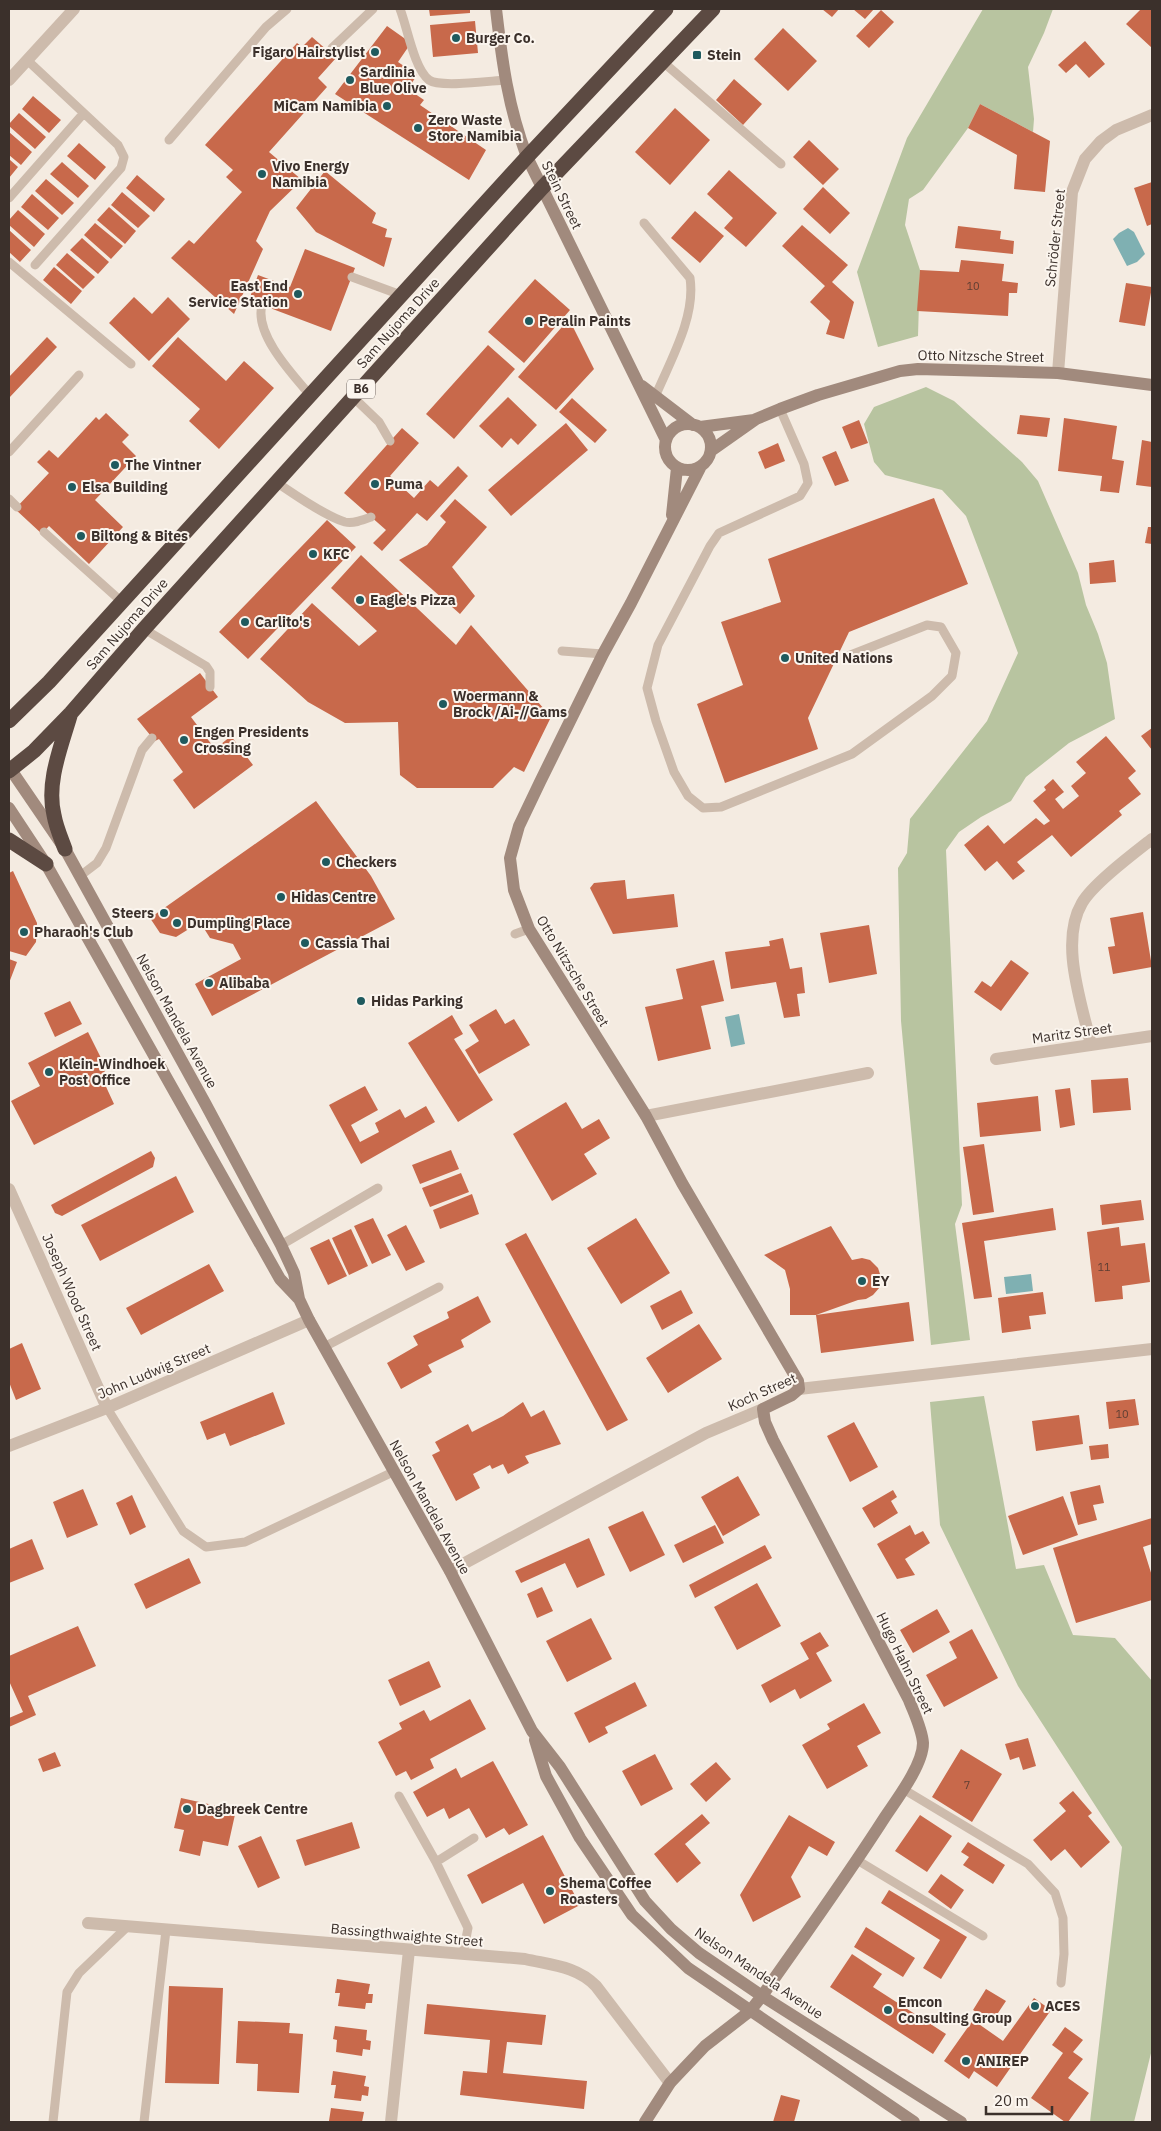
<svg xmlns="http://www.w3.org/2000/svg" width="1161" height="2131" viewBox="0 0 1161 2131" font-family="'IBM Plex Sans',sans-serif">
<rect width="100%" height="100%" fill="#f4ebe1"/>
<!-- green -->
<path fill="#b8c4a0" d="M983,9H1053L1044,33L1028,67L1034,119L1033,132L980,104L968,128L923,190L909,199L905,225L920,270L918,336L878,347L857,272L907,138Z
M926,387L954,401L1022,462L1038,481L1078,573L1086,605L1098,634L1107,663L1115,719L1069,743L1026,777L1011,801L981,817L959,832L946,850L962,1205L955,1224L970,1340L931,1345L901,1021L898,868L907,853L910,819L987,721L1018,653L966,516L942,490L885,475L874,462L864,424L874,407Z
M984,1396L1016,1569L1044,1565L1073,1635L1115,1638L1152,1681V2049L1134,2122H1090L1122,1847L1018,1686L940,1525L930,1402Z"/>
<!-- water -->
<path fill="#7fb0b2" d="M1128,228L1134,232L1145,254L1137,262L1127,266L1113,239L1119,233Z
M739,1014L745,1044L731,1047L725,1017Z
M1031,1274L1033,1291L1006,1294L1004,1277Z"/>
<!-- building -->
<path fill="#c8694b" d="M429,9H470V13L430,16Z
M822,9H839L832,17Z
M853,9H874L865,19Z
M1141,9H1152V48L1126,24Z
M881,10L894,22L869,48L856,36Z
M475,21L478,53L433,57L430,25Z
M387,26L411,43L398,62L417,75L408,89L424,100L420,105L486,150L469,180L335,94Z
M783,28L817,61L788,91L754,59Z
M312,37L336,58L318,78L327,87L269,152L302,180L270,211L256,241L263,249L234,314L171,258L189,240L194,244L242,192L226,177L233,170L205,145L297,43L302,47Z
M1085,41L1105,64L1089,78L1076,64L1066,73L1058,65Z
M734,79L762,104L743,125L716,100Z
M33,96L61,120L49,133L22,109Z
M980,104L1050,141L1045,192L1014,189L1017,155L968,128Z
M675,108L710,140L670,185L635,152Z
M19,113L46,137L35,149L9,126V124Z
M9,132L32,152L21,165L9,155Z
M809,140L839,169L823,185L793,157Z
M79,143L106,167L95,180L67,156Z
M9,159L18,167L9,178Z
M62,162L89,186L78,198L50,174Z
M729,170L777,213L746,247L724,228L733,218L707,194Z
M325,171L376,213L372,223L387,229L385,237L392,238L384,267L316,232L296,208Z
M137,175L165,199L154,212L126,188Z
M46,179L74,203L62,215L35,191Z
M1152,182V224L1147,226L1134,188Z
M823,187L850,213L830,234L803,209Z
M122,192L150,216L138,228L111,205Z
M32,194L59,218L48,230L21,207Z
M109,207L136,231L125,244L97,220Z
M18,210L45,234L34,247L9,225V220Z
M695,211L724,236L700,263L671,238Z
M95,223L123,246L111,259L84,235Z
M802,225L848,265L832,282L854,302L844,339L826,334L830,321L810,302L825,286L782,246Z
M958,226L1001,231L1000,239L1014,241L1013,254L955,248Z
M9,230L31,250L20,262L9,252Z
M82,238L109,262L98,274L70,250Z
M305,249L355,268L331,331L249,300L258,275L290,287Z
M67,253L95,277L83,289L56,265Z
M961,260L1004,264L1002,281L1018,283L1017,293H1009L1008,316L917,311L920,270L959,272Z
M54,267L82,291L71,304L43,280Z
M535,279L570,310L524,363L488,332Z
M1126,283L1152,287L1145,326L1119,322Z
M134,297L152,314L168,297L190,319L149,361L109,323Z
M569,319L594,369L556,410L518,377Z
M47,337L57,347L9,398V377Z
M178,337L226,381L244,361L274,388L219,449L189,421L200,409L152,366Z
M488,345L515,369L454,439L426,414Z
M508,397L537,425L518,445L511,438L502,448L479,426Z
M572,398L607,430L595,443L559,412Z
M106,413L129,435L122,442L136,456L95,500L123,527L89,564L49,526L42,534L15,509L49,473L37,462L49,450L58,458L96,417L99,420Z
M1020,415L1050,418L1047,437L1017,434Z
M1064,418L1117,426L1112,459L1124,461L1119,493L1100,491L1102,476L1058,471Z
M859,420L868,443L851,449L842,427Z
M566,423L588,450L511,516L488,490Z
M402,428L419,443L390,476L414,498L430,480L438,487L458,466L468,476L427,521L417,513L382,551L373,543L386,530L344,493Z
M1142,440L1152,442V487L1136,485Z
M778,443L785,461L765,469L758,452Z
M836,451L849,481L835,486L822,457Z
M934,498L968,584L849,632L808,718L818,749L725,783L697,704L743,685L721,622L781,602L768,559Z
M455,499L487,527L452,567L475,596L460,614L399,560L427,545L446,522L440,516Z
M327,520L356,547L248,659L219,632Z
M1148,527H1152V544L1145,543Z
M361,555L456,645L471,625L551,717L524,772L514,767L493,788H417L400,775L398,722L345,723L308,702L260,659L312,603L359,646L377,631L331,588Z
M1114,560L1116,582L1090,584L1089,563Z
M200,673L218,697L191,717L215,749L231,736L253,765L194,809L173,780L183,772L159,739L155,741L137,719Z
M1152,728V750L1141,736Z
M1106,736L1136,771L1128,778L1141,794L1119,811L1122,815L1071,857L1052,835L1017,862L1025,871L1013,880L997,861L985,871L964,845L988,825L1004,844L1036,818L1044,825L1050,821L1033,801L1046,790L1044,787L1053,779L1064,792L1055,799L1063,809L1079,796L1071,786L1086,773L1076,762Z
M316,801L371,876L395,919L212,1016L195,984L241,959L233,944L210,938L200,922L176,937L160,933L150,918Z
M13,871L37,923L36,942L26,956L9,951V873Z
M625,880L627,899L674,894L678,927L613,934L590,888L594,883Z
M1143,912L1152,967L1113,974L1108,947L1115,946L1110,918Z
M869,925L877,974L829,983L820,933Z
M783,938L790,969L802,967L805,993L797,994L800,1016L784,1018L776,982L731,989L725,952L770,946L769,941Z
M9,959L17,962L9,983Z
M714,960L724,1001L701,1006L711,1049L658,1061L645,1007L683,999L676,969Z
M1011,960L1029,973L1001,1011L974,992L982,981L991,987Z
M70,1001L82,1024L55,1037L44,1013Z
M496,1009L505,1024L514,1019L530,1045L479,1074L465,1050L479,1041L469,1025Z
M452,1015L463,1034L454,1039L493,1100L458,1122L408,1043Z
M88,1032L106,1068L102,1078L114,1104L34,1145L11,1101L40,1086L28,1063Z
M1128,1078L1131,1110L1093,1113L1091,1080Z
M365,1086L378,1110L351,1125L360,1142L379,1132L375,1123L400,1109L405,1118L426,1106L435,1122L361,1164L329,1105Z
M1070,1088L1075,1125L1060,1128L1055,1090Z
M1038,1096L1041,1131L980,1137L977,1103Z
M566,1102L582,1129L599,1119L610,1138L584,1154L597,1174L552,1201L513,1134Z
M984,1144L994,1212L973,1215L963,1147Z
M451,1150L459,1169L420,1184L412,1165Z
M151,1151L155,1158L153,1167L62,1216L55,1213L51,1205Z
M461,1173L469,1192L430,1207L422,1188Z
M176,1176L194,1212L100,1261L81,1225Z
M472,1194L479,1214L440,1229L433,1210Z
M1141,1200L1144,1220L1102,1225L1100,1205Z
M1053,1208L1056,1230L984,1241L992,1297L974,1299L962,1223Z
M373,1218L391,1255L372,1264L354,1226Z
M636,1218L670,1273L621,1304L587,1248Z
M406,1225L425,1262L406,1271L387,1235Z
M831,1226L852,1260L862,1258L870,1260L878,1268L881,1277L880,1287L873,1295L866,1299L858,1300L816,1315H790V1289L785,1270L764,1255Z
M1119,1227L1121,1246L1145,1243L1150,1282L1122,1286L1123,1299L1095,1302L1087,1232Z
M351,1229L368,1266L349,1275L332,1238Z
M526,1233L628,1420L607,1431L505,1244Z
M329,1239L347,1276L328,1285L310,1248Z
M209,1264L224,1291L141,1335L126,1308Z
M681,1290L693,1313L662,1330L650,1306Z
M1043,1292L1046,1314L1029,1316L1031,1329L1002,1333L998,1298Z
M478,1296L491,1322L461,1340L464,1347L428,1365L432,1372L401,1389L387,1363L418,1345L413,1336L449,1318L447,1312Z
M909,1302L914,1341L821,1353L816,1315Z
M699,1324L722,1359L668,1393L646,1358Z
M22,1343L41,1389L16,1400L9,1382V1349Z
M273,1392L285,1424L230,1446L225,1433L207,1440L200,1422Z
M1135,1399L1139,1425L1109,1429L1106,1402Z
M523,1402L531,1417L544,1410L561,1444L525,1456L529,1463L508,1474L503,1464L492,1469L490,1465L473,1474L480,1488L456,1501L432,1455L440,1451L435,1442L468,1424L472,1432L503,1416Z
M1079,1415L1083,1444L1036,1451L1032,1421Z
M854,1422L878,1467L850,1482L827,1436Z
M1108,1444L1109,1458L1091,1460L1089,1446Z
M738,1476L760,1515L723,1536L701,1497Z
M1100,1485L1104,1503L1093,1505L1097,1520L1078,1525L1070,1492Z
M83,1489L98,1525L67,1538L53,1502Z
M893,1490L897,1497L891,1501L898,1513L874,1528L862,1508Z
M132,1495L146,1527L130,1535L116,1503Z
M1063,1496L1078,1535L1023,1555L1008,1516Z
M643,1511L665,1555L630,1572L608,1527Z
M1152,1518V1544L1143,1547L1152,1576V1600L1076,1623L1053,1548Z
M715,1525L724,1543L683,1563L674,1545Z
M910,1525L915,1535L923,1531L930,1543L905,1559L915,1575L897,1579L877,1544Z
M589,1538L605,1575L577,1588L565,1563L521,1583L515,1571Z
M32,1539L44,1569L9,1583V1549Z
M765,1545L772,1558L695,1598L689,1585Z
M189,1558L201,1583L146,1609L134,1584Z
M757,1583L781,1626L737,1650L714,1607Z
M542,1587L553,1611L537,1618L527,1594Z
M937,1609L950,1632L913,1653L900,1630Z
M591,1618L612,1659L567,1682L546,1641Z
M78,1626L96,1666L28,1696L36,1715L9,1727V1718L23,1712L9,1681V1656Z
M972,1629L998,1678L944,1707L926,1675L957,1658L949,1642Z
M820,1632L829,1646L816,1653L832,1681L800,1699L795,1689L770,1703L761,1685L809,1659L800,1643Z
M429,1661L441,1687L400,1706L388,1680Z
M635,1682L647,1706L605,1727L608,1733L589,1743L574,1713Z
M470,1699L486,1729L430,1759L434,1768L411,1780L406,1771L396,1776L378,1742L402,1729L399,1723L424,1710L430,1721Z
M864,1703L881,1733L857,1746L868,1766L827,1789L802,1745L830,1729L827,1724Z
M1028,1738L1036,1766L1023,1770L1019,1757L1010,1760L1005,1744Z
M961,1749L1002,1774L972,1822L932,1797Z
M55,1752L61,1766L43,1772L38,1759Z
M655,1754L673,1789L641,1806L622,1771Z
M493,1761L528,1825L509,1835L504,1828L486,1838L469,1808L449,1819L444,1808L427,1817L413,1792L456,1768L461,1778Z
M716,1762L731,1779L706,1802L690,1784Z
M1073,1791L1092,1813L1088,1816L1110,1842L1081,1868L1065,1849L1051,1861L1033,1840L1066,1811L1059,1803Z
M181,1798L236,1810L228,1846L203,1841L200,1856L179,1851L184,1830L174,1828Z
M702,1814L710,1823L685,1844L701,1863L677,1883L654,1854Z
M789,1815L835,1842L827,1856L809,1846L791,1877L801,1897L753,1922L740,1895Z
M920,1815L952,1836L927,1872L895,1851Z
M352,1822L360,1848L305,1866L296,1840Z
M543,1835L580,1905L544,1924L523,1883L482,1904L467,1875Z
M261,1836L280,1878L258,1888L238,1846Z
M968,1842L1005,1865L993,1884L963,1865L969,1857L961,1852Z
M941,1874L964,1890L951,1909L928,1892Z
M889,1890L967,1937L941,1979L923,1968L940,1940L881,1903Z
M866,1927L915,1958L903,1977L854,1947Z
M852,1954L882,1974L873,1987L946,2034L933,2054L830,1987Z
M337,1979L370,1984L368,1994H373L372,2003H366L365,2009L338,2006L340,1993H335Z
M169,1986L223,1988L219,2084L165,2083Z
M986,1989L1006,2001L992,2022L973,2010Z
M1034,1998L1051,2010L997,2087L974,2071L969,2079L944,2061L973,2020L1003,2041Z
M427,2004L546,2015L542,2045L507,2042L503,2073L587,2081L584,2109L460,2095L463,2071L487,2073L490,2040L424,2034Z
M238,2021L290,2023L289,2033L303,2034L299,2093L257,2091L258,2064L236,2063Z
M335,2026L367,2030L366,2040L371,2041L370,2050L363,2049L362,2056L336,2052L337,2040L333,2039Z
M1065,2027L1083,2040L1073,2052L1083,2059L1068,2078L1089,2093L1068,2122H1065L1031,2098L1063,2053L1052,2045Z
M333,2071L366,2076L364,2086L369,2087L368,2096L362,2095L361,2101L334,2098L336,2085H331Z
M781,2095L800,2100L794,2122H773Z
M331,2108L364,2112L362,2122L329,2121Z"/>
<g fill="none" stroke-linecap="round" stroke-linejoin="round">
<!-- lane -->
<path stroke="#cdbbac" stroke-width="9" d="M400,9C407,26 414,69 429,80C440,88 489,81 505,80
M332,48L373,9
M27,60L118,145L124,157L121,168L35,265
M663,62L781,164
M169,140L266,27L287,9
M9,198L83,114
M644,223L690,278C696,317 670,361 655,397
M9,262L131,364
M352,277L401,295
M262,305C254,334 293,375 310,395
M353,397L379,422L390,441
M780,409L804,464L808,483L800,496L719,533L710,546L658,645L647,688L656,721L674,772L688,796L703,808L721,807L852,754L932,696L952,676L956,653L941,627L927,625L848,656
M9,452L79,375
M276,482C294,494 325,516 345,522C353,524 363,520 371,517
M9,499L17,507
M44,532L122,602
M144,629L206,666L210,672V687
M562,651L603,654
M80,876L97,863L106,848L142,750L152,738
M515,934L529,929
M281,1245L378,1188
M324,1347L439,1287
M107,1408L183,1531L206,1547L245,1542L393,1472
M903,1789L1028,1864L1055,1893L1063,1918L1064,1954L1061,1983
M399,1796L436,1862L468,1928L463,1954
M857,1860L983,1936
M436,1862L474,1838
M53,2122L67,1992L79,1973L128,1926
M144,2122L166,1930"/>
<!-- street -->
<path stroke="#cdbbac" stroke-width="12" d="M9,80L74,9
M1058,373L1072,192L1085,159L1101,141L1116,130L1152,115
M1091,1045C1082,1004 1059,942 1082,903C1093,884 1133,854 1152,839
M996,1059L1152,1036
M646,1116L868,1073
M9,1189L107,1408
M799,1389L1152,1349
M9,1446L107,1408L309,1320
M450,1571L706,1433L763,1409
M88,1923L525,1959C551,1965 577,1966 596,1986L670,2083
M391,2122L409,1950"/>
<!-- secondary -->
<path stroke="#a18a7d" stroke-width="12" d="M496,9C502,61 508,107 527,157L666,440
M642,386L693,425
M665 447a23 23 0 1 1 46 0a23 23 0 1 1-46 0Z
M700,427L754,420
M712,450L756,419L780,409L818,395L900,371L918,369L1058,373L1152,385
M672,515L677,468
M9,767L65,849L205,1103L281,1245L294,1273L299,1299L309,1320L450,1571L532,1731L560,1767L645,1901L671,1929L699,1953L762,1996L961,2122
M9,808L46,864L280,1279L299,1299
M535,1740L546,1776L580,1838L632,1915L688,1968L914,2122
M645,2122L670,2083L705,2046L750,2011L762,1996C804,1936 846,1878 885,1817C897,1799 923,1765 923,1743C922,1729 914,1713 909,1700L773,1440L765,1422L763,1409L792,1395L799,1389L798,1381L682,1183L646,1116L529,929L514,890L510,858L519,826L540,782L603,654L631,603L700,468"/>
<!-- highway -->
<path stroke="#5c4a42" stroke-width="15" d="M9,721L49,682L527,157L666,9
M9,771L34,751L71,713L144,629L542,188L713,9
M9,840L46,864
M65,849C61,838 56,827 54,815C46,783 61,747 70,716"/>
</g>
<!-- markers -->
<g fill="#1f5a5e" stroke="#fbf5ee" stroke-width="2">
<circle cx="456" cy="38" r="5"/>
<circle cx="375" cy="52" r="5"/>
<rect x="692" y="50" width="10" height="10" rx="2.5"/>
<circle cx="350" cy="80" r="5"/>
<circle cx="387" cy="106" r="5"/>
<circle cx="418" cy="128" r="5"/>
<circle cx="262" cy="174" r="5"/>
<circle cx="298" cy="294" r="5"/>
<circle cx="529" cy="321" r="5"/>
<circle cx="115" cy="465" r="5"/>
<circle cx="375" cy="484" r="5"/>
<circle cx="72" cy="487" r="5"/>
<circle cx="81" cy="536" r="5"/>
<circle cx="313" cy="554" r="5"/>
<circle cx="360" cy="600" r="5"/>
<circle cx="245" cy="622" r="5"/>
<circle cx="785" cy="658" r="5"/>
<circle cx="443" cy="704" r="5"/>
<circle cx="184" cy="740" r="5"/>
<circle cx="326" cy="862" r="5"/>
<circle cx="281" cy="897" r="5"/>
<circle cx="164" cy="913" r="5"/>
<circle cx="177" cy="923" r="5"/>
<circle cx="24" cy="932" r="5"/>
<circle cx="305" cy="943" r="5"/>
<circle cx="209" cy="983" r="5"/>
<circle cx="361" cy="1001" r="5"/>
<circle cx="49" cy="1072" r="5"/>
<circle cx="862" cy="1281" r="5"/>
<circle cx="187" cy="1809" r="5"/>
<circle cx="550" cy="1891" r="5"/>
<circle cx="1035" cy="2006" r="5"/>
<circle cx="888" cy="2010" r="5"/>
<circle cx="966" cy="2061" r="5"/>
</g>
<g text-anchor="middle" stroke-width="4" stroke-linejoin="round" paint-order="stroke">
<!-- number labels -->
<g font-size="11" fill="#5e3e33">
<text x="973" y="290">10</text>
<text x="1104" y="1271">11</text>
<text x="1122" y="1418">10</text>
<text x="967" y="1789">7</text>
</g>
<!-- shield labels -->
<rect fill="#fbf5ee" stroke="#756b66" stroke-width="1" x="347" y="379.5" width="28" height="19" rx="4"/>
<g font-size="12" font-weight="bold" fill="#3b302b">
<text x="361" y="393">B6</text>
</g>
<!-- poi labels -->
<g font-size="14" font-weight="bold" fill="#3b302b" stroke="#fbf5ee" text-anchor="start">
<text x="466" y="43">Burger Co.</text>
<text x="365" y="57" text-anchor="end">Figaro Hairstylist</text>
<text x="707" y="60">Stein</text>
<text x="360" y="77">Sardinia<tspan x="360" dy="16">Blue Olive</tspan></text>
<text x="377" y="111" text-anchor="end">MiCam Namibia</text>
<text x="428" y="125">Zero Waste<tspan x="428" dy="16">Store Namibia</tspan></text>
<text x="272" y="171">Vivo Energy<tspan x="272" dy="16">Namibia</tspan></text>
<text x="288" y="291" text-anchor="end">East End<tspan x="288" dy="16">Service Station</tspan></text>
<text x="539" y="326">Peralin Paints</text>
<text x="125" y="470">The Vintner</text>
<text x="385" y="489">Puma</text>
<text x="82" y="492">Elsa Building</text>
<text x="91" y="541">Biltong &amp; Bites</text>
<text x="323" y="559">KFC</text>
<text x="370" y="605">Eagle's Pizza</text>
<text x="255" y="627">Carlito's</text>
<text x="795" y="663">United Nations</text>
<text x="453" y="701">Woermann &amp;<tspan x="453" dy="16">Brock /Ai-//Gams</tspan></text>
<text x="194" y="737">Engen Presidents<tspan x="194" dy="16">Crossing</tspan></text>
<text x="336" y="867">Checkers</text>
<text x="291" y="902">Hidas Centre</text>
<text x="154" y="918" text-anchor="end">Steers</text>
<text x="187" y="928">Dumpling Place</text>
<text x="34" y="937">Pharaoh's Club</text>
<text x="315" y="948">Cassia Thai</text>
<text x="219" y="988">Alibaba</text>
<text x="371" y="1006">Hidas Parking</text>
<text x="59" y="1069">Klein-Windhoek<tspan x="59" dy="16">Post Office</tspan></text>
<text x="872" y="1286">EY</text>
<text x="197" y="1814">Dagbreek Centre</text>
<text x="560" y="1888">Shema Coffee<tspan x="560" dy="16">Roasters</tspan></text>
<text x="898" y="2007">Emcon<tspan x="898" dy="16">Consulting Group</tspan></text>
<text x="1045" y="2011">ACES</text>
<text x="976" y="2066">ANIREP</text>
</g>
<!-- street labels -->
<g font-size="14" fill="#3b302b" stroke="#fbf5ee">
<text transform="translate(562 195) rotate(64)" y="5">Stein Street</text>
<text transform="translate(1055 238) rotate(-84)" y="5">Schröder Street</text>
<text transform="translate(398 323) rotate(-48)" y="5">Sam Nujoma Drive</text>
<text transform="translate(981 356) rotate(1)" y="5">Otto Nitzsche Street</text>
<text transform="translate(127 624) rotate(-49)" y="5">Sam Nujoma Drive</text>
<text transform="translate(573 971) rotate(59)" y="5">Otto Nitzsche Street</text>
<text transform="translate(177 1021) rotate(61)" y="5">Nelson Mandela Avenue</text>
<text transform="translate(1072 1033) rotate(-8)" y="5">Maritz Street</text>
<text transform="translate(72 1292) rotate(66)" y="5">Joseph Wood Street</text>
<text transform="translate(154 1371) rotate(-23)" y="5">John Ludwig Street</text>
<text transform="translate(762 1392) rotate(-24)" y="5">Koch Street</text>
<text transform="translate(430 1507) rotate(61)" y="5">Nelson Mandela Avenue</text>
<text transform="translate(905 1663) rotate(64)" y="5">Hugo Hahn Street</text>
<text transform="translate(407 1935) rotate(5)" y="5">Bassingthwaighte Street</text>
<text transform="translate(759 1973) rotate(34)" y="5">Nelson Mandela Avenue</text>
</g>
</g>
<!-- border -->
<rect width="1161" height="2131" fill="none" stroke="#3b302b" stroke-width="20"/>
<!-- scale -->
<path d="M986 2106v8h66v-8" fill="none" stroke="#3b302b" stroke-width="2.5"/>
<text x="994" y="2106" font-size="15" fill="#3b302b" stroke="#fbf5ee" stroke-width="4" paint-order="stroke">20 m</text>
</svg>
